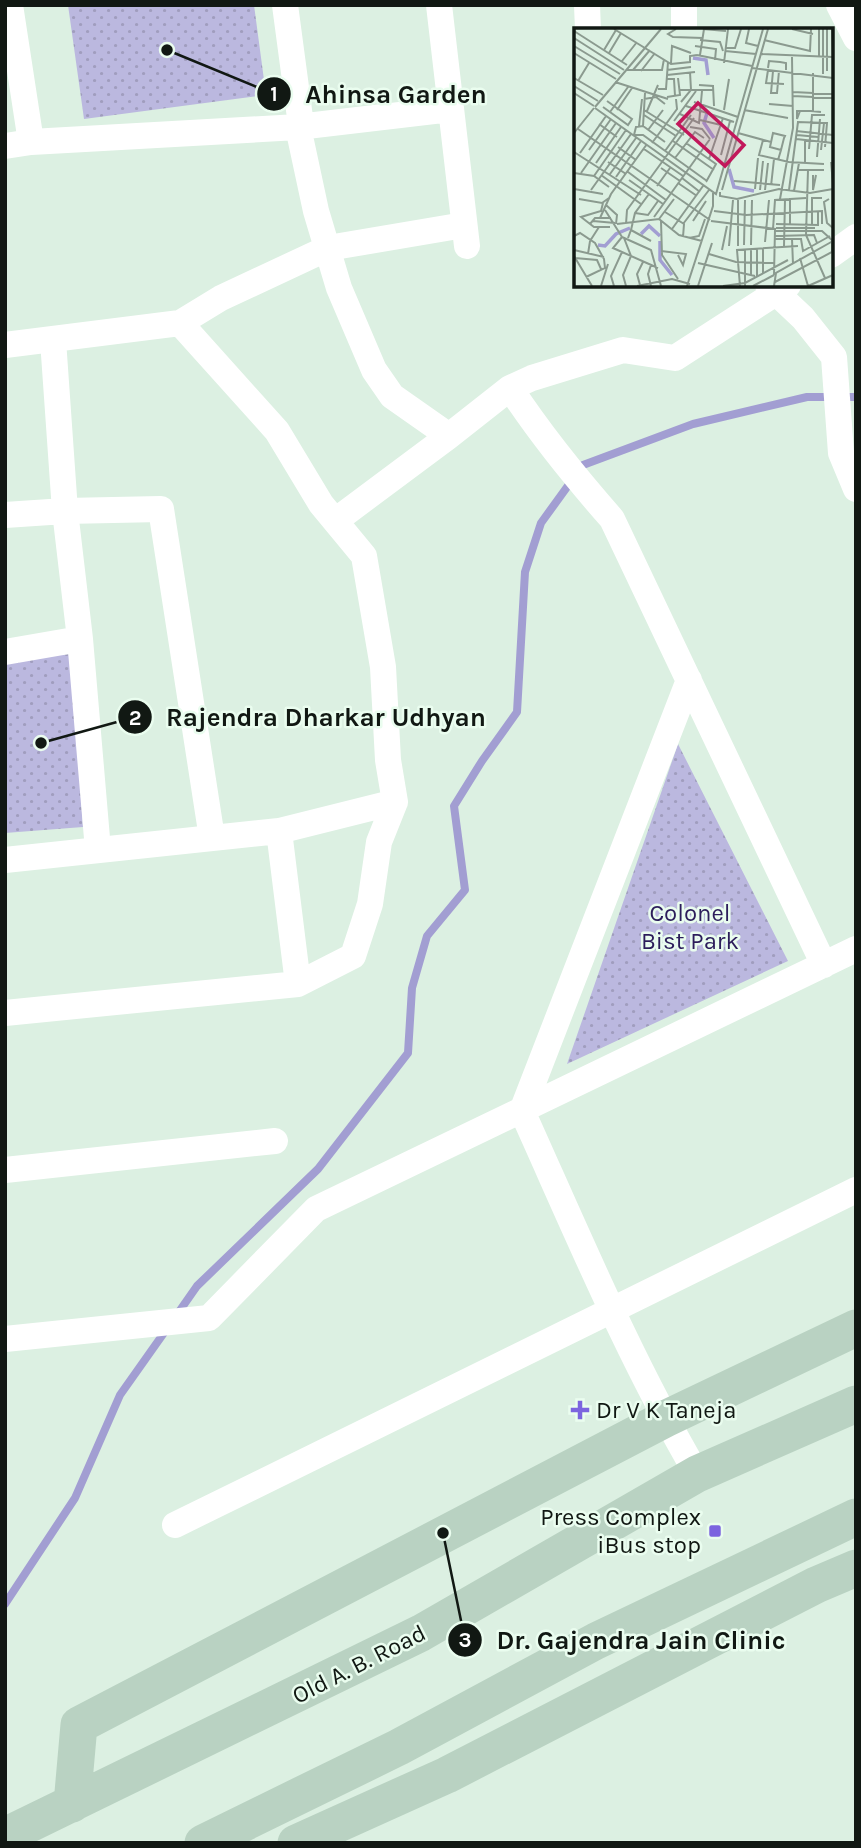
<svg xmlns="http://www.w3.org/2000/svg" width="861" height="1848" viewBox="0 0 861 1848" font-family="Karla,sans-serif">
<defs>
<pattern id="green-dots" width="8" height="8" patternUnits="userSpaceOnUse" patternTransform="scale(1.75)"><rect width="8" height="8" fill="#bbb8df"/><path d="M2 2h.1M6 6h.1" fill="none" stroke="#a09dbe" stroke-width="1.8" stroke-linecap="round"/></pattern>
</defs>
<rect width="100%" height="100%" fill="#dcf0e2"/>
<!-- green -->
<path fill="url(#green-dots)" d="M68,5H254L266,95L84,119Z
M71,654L83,827L5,833V658Z
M678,744L788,961L567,1064Z"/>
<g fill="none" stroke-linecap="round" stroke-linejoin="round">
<!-- stream -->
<path stroke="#a29ed2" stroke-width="8" d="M176,1316L197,1286L318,1169L408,1053L412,988L427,936L465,890L454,806L482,761L517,712L525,572L541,523L583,465L693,424L807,397H856
M5,1604L75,1498L120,1395L166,1330"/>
<!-- street -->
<path stroke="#fff" stroke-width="26" d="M10,5L31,142
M285,5L301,125
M439,5L467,246
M587,5L588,30
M684,5V30
M839,5L856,38
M298,127L316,211L339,288L374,370L392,396L449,436L510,388L532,378L623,350L675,358L788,285
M5,146L31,142L298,127L451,109
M831,255L856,237
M768,285L803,318L834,357L841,453L856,489
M53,340L65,511L80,639L98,850
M5,345L180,323L221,298L328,248L464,225
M510,388C541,435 575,477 612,519L824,965
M5,515L65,511L161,509L212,838
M335,521L449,436
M5,652L80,639
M689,680L522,1111C577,1233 629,1358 697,1474
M279,831L298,984
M5,860L279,831L395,802
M5,1013L298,984L353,956L370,904L379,842L395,802L388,760L383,667L364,556L321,504L277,431L180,323
M5,1170L275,1141
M5,1339L209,1318L316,1209L856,949
M175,1525L856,1190"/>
<!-- secondary -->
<path stroke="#b9d2c2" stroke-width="37" d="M72,1804L79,1725L665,1419L856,1328
M5,1836L421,1633L697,1474L856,1404
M203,1843L399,1747L596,1641L856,1517
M296,1843L447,1775L816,1585L856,1568"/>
</g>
<!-- markers -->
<g fill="#7c64df" stroke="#eafdef" stroke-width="2.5">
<path d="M576.5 1399.5h7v7h7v7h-7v7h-7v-7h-7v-7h7z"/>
<rect x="708" y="1524" width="14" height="14" rx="3.5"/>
</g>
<g text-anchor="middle" stroke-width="5" stroke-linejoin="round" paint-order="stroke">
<!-- park labels -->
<g font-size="24" fill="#2c1d5b" stroke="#eafdef">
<text x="690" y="921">Colonel<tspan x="690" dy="28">Bist Park</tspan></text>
</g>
<!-- poi labels -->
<g font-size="24" fill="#111813" stroke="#eafdef" text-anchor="start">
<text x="596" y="1418">Dr V K Taneja</text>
<text x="701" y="1525" text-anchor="end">Press Complex<tspan x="701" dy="28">iBus stop</tspan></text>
</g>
<!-- street labels -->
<g font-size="24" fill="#111813" stroke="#eafdef">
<text transform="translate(359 1664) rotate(-27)" y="8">Old A. B. Road</text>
</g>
</g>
<!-- overview -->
<g transform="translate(574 28)">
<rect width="259" height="259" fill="#dcf0e2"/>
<path fill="none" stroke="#a29ed2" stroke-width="3.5" d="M119,30L132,32L134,47M133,85L130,95L140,110M155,141L160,159L180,163M67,206L75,198L86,208M86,213V232L98,247M24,217L31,218L42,206L56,200"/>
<path fill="none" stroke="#8b9a8f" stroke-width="2" d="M40,1L97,36L116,34V28L123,27M102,1L94,6L99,9L129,10M129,1L152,3M175,1L172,15L184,18M218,1L239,6M245,1V29M253,1V43M258,1L259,29M0,3L53,37M0,10L50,42M126,12L146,14L149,23M190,12L236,23L237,1M0,18L46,46M121,18L142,21L141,32M152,20H161L167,1M30,22L42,2M151,23L182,26M0,25L42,51M35,25L47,5M187,26L259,29M123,27L178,38M126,27L130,1M48,33L63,14M97,35L98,18L117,25M150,35L154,1M178,40L259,50M194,40L195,33L206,34L212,35V42M52,42H88L90,31M59,42L76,22M93,42L117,39M194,42L192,55L210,56M67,43L81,25M199,43L197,65H203L205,43M239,45V83M249,46V1M93,47L121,44M0,50L29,67M92,51H100L101,68M4,53L15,35M41,54L94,71M125,57L139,58L140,78M0,58L24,73M84,61H92L94,34M106,62H140M219,64L259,66M0,65L20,78M219,68L259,70M93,69L106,67L104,50M70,71L82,69L91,76M107,74L117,62L116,44M120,74L164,89M195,76L219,78M112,78L160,94M21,79L87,1M29,79L54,97L58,91L33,73M21,80L142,166L189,1M43,82L58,60M70,82L110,107M150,82L155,51M170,82L214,90M73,83L84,57M226,83L223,91V83H237L247,84M36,84L54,59M106,86L125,95L128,63M70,87L102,108M126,92L147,97M100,93L122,63M223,94L253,95L251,119M25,96L43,109M65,98L68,71M69,98L71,65M116,99L128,101L136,111M4,101L136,192M74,102L89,82M222,103L259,107M0,105L20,80M164,105L197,114M60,107L62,99L69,98L91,114M61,107H69L133,153M223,107L244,109M222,111L259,115M189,112L185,127L215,134L250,136M99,113L140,142M78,115L103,81L102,71M112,115L142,136L132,154M44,119L62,132M70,121L109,148M235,121L238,87H251M15,122L37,91M247,122L250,95M91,123L117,87M0,124L67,167M6,125L32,88M147,127L156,93M243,129L246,91M101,130L121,104L130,110M135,131L149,90M204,132L207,122L210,110L211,108L199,105L196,119L207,122M34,134L52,146M257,134L259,156M22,135L47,99M231,135V112M87,140L106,153M224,142H250M234,142L232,207L251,250M54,144L92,172M0,145L20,148L35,159M7,145L42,95M36,146L62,110M27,147L67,176M239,147V162L242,147M20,148L52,102M42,149L67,113M108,150L126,164M55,152L89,176M160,153L206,157M104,155L123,168M83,158L96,140M197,158L200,131M0,161L29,166M181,161L184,130M17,162L57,106M148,162L194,1M186,162L189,133M191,162L194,135M215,162L224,94M220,163L225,135M146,164V168L163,171L205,161L236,165L259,161M216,170V197M5,171L28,175L35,170M206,171L219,100L218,29M255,171L250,174L253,195L259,200M29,175L27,183L7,189L20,199H36M32,177L43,187L42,196M31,182L48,209M140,183L172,187L248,183V196M91,184L110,196L109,209M61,185L74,187L84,173M80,189L136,111M26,190L37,166L73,116M85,191L100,171M19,193L41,195M87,193L88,227L104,251M119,193L132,173M137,193L201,201L200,247M16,196L21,190H37M43,196L85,191L105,207L128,213M52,196L53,182L120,90M109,196L135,162M202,196L244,197V183M238,197V170H248M202,200H241M98,201L129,158M199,201L201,172L232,170M57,202L61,185L75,166M201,203H248L259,213M0,208L6,205L21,215L30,231L31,240L12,249M201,208L240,207L243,215M48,209L77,222L87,258M48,209L39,220L84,240M50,210L57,228L49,247L52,258M54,210L57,202L77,213M115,210L125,208L131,191M201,211H228M218,211L219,236M227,211L229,223L256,208M191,214L195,172M170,217L171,172M177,217L178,172M155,218L159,172M164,218V171M210,218L211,171M0,222L30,229M148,222L153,198M87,223L112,226L109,237L104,227M14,226L16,213L25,199M135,226L162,234L200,235M0,228L18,258M1,230L23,232L27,241M226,230L234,258M124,235L181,248M77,237L74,246L77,258M189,245V220M177,248V221M183,248V221M201,254L258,224V215M66,257L63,246L69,234M27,258L34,236M40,258L37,248L48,224M63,258L98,251L116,256M113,258L139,178V165M124,258L138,215M149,258L171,255L214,232M166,258L163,222L224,218M171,258V221M179,258L200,247M200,258L202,245L259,213M234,258L259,247"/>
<path fill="#c2185b" fill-opacity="0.15" stroke="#c2185b" stroke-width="3.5" d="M124,75L170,117L151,138L104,96Z"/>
<rect width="259" height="259" fill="none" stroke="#111813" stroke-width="3.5"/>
</g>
<!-- callouts -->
<path fill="none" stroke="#111813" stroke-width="2.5" d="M167 50L274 94M41 743L135 717M443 1533L465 1640"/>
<g fill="#111813" stroke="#eafdef" stroke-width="2.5">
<circle cx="167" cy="50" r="7"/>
<circle cx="41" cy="743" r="7"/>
<circle cx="443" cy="1533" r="7"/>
<circle cx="274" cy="94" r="18"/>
<circle cx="135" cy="717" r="18"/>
<circle cx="465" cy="1640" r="18"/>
</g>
<g font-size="21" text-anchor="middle" font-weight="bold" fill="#fff">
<text x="274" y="101">1</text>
<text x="135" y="725">2</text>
<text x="465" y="1647">3</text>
</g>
<g font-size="26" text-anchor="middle" font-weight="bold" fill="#111813" stroke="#eafdef" stroke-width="5" stroke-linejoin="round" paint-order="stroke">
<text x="396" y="103">Ahinsa Garden</text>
<text x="326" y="726">Rajendra Dharkar Udhyan</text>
<text x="641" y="1649">Dr. Gajendra Jain Clinic</text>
</g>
<!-- border -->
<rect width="861" height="1848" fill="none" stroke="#111813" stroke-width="14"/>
</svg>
